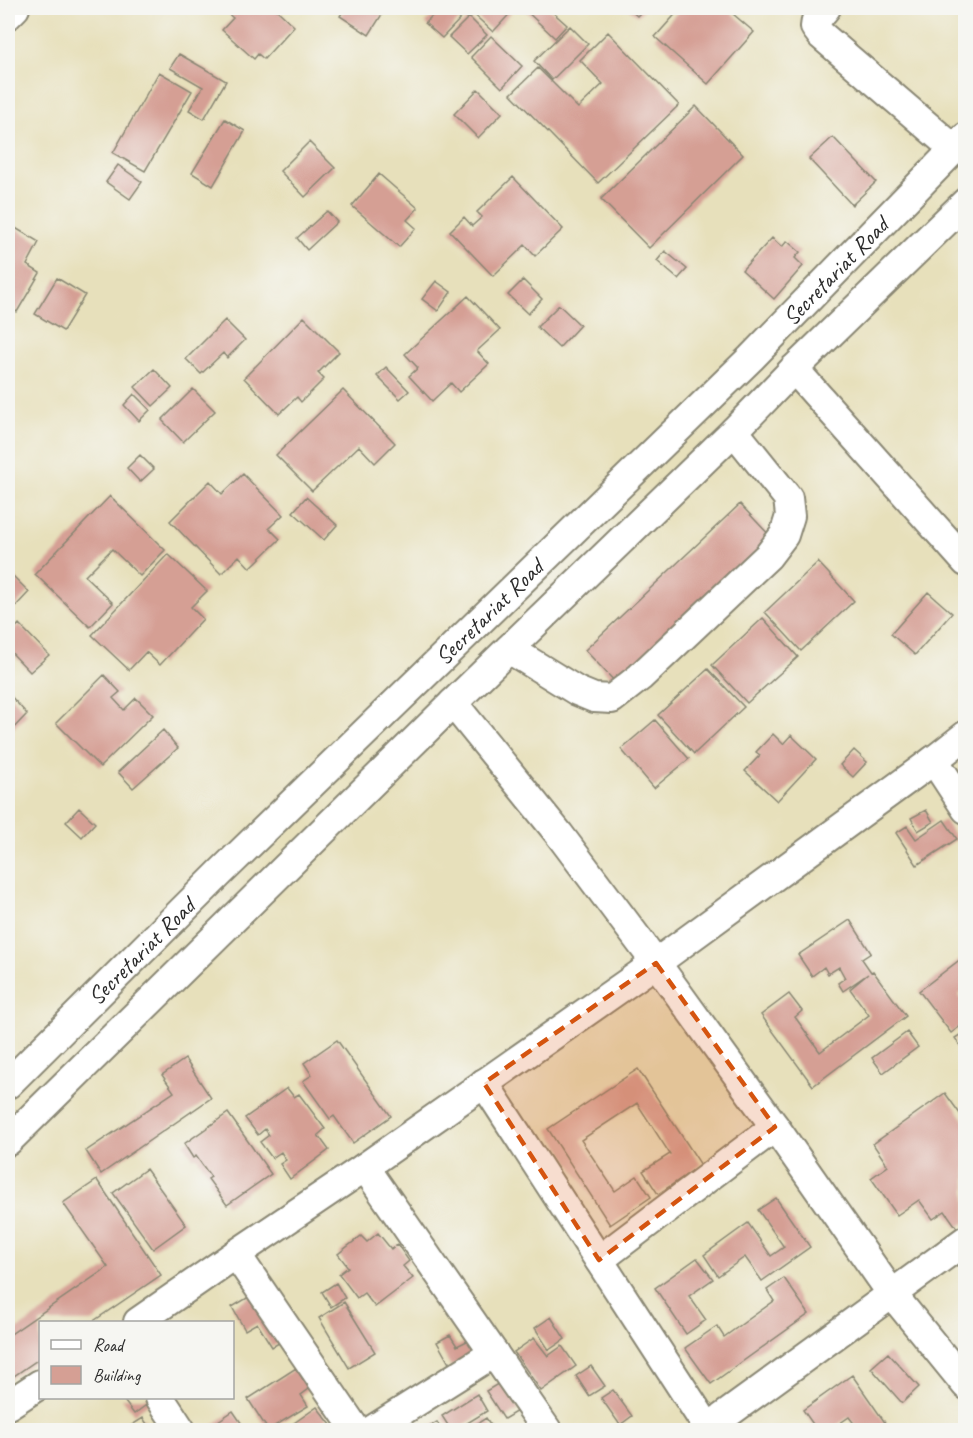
<svg xmlns="http://www.w3.org/2000/svg" width="973" height="1438" viewBox="0 0 973 1438" font-family="Caveat,sans-serif">
<rect width="100%" height="100%" fill="#f6f6f2"/>
<filter id="ink" filterUnits="userSpaceOnUse"><feTurbulence type="fractalNoise" baseFrequency=".0167" numOctaves="2"/><feDisplacementMap in="SourceGraphic" scale="12" xChannelSelector="R" yChannelSelector="G"/><feConvolveMatrix kernelMatrix="1 2 1 2 8 2 1 2 1" color-interpolation-filters="sRGB"/></filter>
<filter id="wash" filterUnits="userSpaceOnUse"><feTurbulence type="fractalNoise" baseFrequency=".008" numOctaves="4" result="noise"/><feDisplacementMap in="SourceGraphic" scale="24" xChannelSelector="R" yChannelSelector="G"/><feGaussianBlur stdDeviation="1.35" result="paint"/><feColorMatrix in="noise" values="0 0 0 0 0 0 0 0 0 0 0 0 0 0 0 0 0 1.4 0 .05"/><feComposite in="paint" operator="in"/></filter>
<g filter="url(#wash)">
<rect width="100%" height="100%" fill="#e7e0bb"/>
<g id="blocks">
<!-- building -->
<path fill="#d59f94" d="M222,8H277L276,9L294,26L264,59L258,54L254,59L222,30L233,18Z
M345,8H386L369,35L340,16Z
M440,8H456L464,15L442,38L425,23Z
M467,8H515L493,32Z
M523,8H548L567,25L555,38Z
M628,8H645L637,16Z
M681,8H726L754,32L708,84L655,37Z
M469,17L487,35L467,54L449,37Z
M570,26L588,44L552,80L534,61Z
M608,32L679,105L598,183L511,94L538,68L578,108L603,84L580,60Z
M491,36L522,66L502,88L471,57Z
M179,54L226,81L204,119L189,110L203,87L170,68Z
M159,72L192,91L145,171L113,153Z
M478,89L502,113L478,138L454,114Z
M696,106L743,155L649,248L601,199Z
M225,119L245,131L213,186L192,173Z
M833,137L876,182L852,205L809,159Z
M309,142L335,168L305,197L280,171Z
M118,165L142,182L130,199L106,182Z
M379,174L418,208L407,220L416,228L399,247L352,206Z
M513,177L563,229L535,256L525,245L493,276L450,231L464,217L472,226L482,217L477,212Z
M327,211L337,222L307,250L297,238Z
M12,226L39,242L27,265L40,273L17,312L8,307V233Z
M772,238L782,247L787,241L800,252L795,258L803,266L774,299L742,270Z
M665,251L687,269L678,279L657,261Z
M57,278L85,295L63,331L35,314Z
M523,280L542,299L528,314L508,295Z
M436,281L451,292L438,311L422,299Z
M468,296L500,330L477,351L489,364L459,392L451,383L432,401L409,376L418,368L405,354Z
M559,305L580,325L559,348L537,327Z
M304,317L339,352L318,373L324,379L301,402L297,397L279,414L244,378Z
M225,320L245,340L227,358L223,353L201,374L186,359Z
M386,367L409,391L400,399L377,376Z
M154,369L172,388L153,406L135,387Z
M193,389L215,411L183,442L162,420Z
M343,390L395,443L375,463L359,446L312,491L276,455Z
M134,394L150,410L139,421L124,405Z
M140,455L154,469L140,482L127,468Z
M243,474L283,515L269,528L280,539L250,568L239,556L221,574L170,521L210,481L222,494Z
M110,496L165,550L140,576L112,549L85,576L113,603L90,627L35,574Z
M306,497L337,525L324,540L293,512Z
M740,504L774,540L619,686L585,650Z
M168,554L207,591L191,607L203,619L160,665L146,652L129,670L92,635Z
M818,562L854,601L801,651L765,612Z
M8,571L29,592L15,607L8,601L10,598L8,596Z
M928,592L952,613L915,655L891,634Z
M763,618L798,657L747,703L712,665Z
M19,624L49,655L30,672L8,649V636Z
M708,669L744,707L694,754L658,715Z
M104,675L120,692L113,698L124,710L136,698L153,715L100,767L56,723Z
M8,693L27,714L8,734Z
M655,720L689,759L654,788L621,749Z
M163,730L178,748L133,788L118,772Z
M773,734L783,744L791,735L816,759L777,801L745,771L760,755L756,752Z
M854,750L867,762L853,777L840,765Z
M79,808L95,823L82,837L66,822Z
M926,810L933,822L918,831L911,818Z
M944,820L957,839L917,865L896,833L907,826L916,839Z
M850,920L871,953L862,959L871,972L873,971L906,1016L813,1086L761,1015L789,994L802,1011L795,1017L820,1052L869,1015L850,989L868,974L843,991L838,983L845,978L839,967L828,974L824,967L812,976L798,955Z
M966,955V990L959,995L966,1005V1022L951,1033L919,991Z
M966,1031V1054L955,1038Z
M907,1032L918,1047L883,1073L872,1058Z
M337,1040L391,1116L353,1143L334,1116L330,1119L303,1081L312,1075L304,1063Z
M185,1059L211,1098L101,1174L86,1151L174,1092L162,1075Z
M638,1069L701,1165L658,1194L643,1171L670,1154L637,1103L581,1140L615,1191L637,1176L651,1197L610,1225L548,1129Z
M287,1088L294,1097L299,1094L325,1129L318,1135L329,1150L290,1179L280,1164L286,1160L281,1152L272,1158L260,1142L269,1135L265,1129L258,1135L245,1118Z
M945,1093L966,1122V1222L957,1228L945,1211L933,1219L919,1200L897,1215L871,1178L888,1166L873,1144Z
M228,1113L271,1174L227,1205L208,1179L211,1177L196,1156L193,1158L184,1144Z
M146,1169L186,1225L153,1249L113,1193Z
M97,1180L161,1275L92,1322H40V1358L8,1380V1336L108,1267L63,1203Z
M776,1198L810,1247L762,1281L745,1257L718,1276L704,1255L748,1223L771,1256L784,1247L758,1210Z
M378,1233L391,1249L397,1244L409,1261L403,1266L413,1278L375,1307L364,1293L357,1298L339,1274L348,1267L338,1254L361,1236L367,1242Z
M697,1258L713,1279L689,1296L706,1320L686,1334L655,1288Z
M784,1278L809,1314L711,1384L685,1348L717,1326L724,1337L774,1301L767,1290Z
M336,1283L345,1298L331,1307L322,1292Z
M259,1291L288,1338L272,1347L257,1323L245,1330L232,1307Z
M344,1302L375,1352L349,1368L319,1318Z
M551,1317L565,1339L549,1350L535,1328Z
M450,1335L457,1346L475,1337L482,1350L451,1367L437,1342Z
M534,1338L548,1356L562,1346L576,1366L541,1391L514,1352Z
M888,1353L919,1387L902,1403L871,1368Z
M591,1366L605,1386L589,1396L576,1376Z
M296,1368L309,1389L301,1395L308,1406L268,1430L248,1399Z
M852,1375L886,1424L877,1430H859L849,1417L830,1430H817L803,1410Z
M501,1382L519,1410L504,1419L486,1391Z
M613,1390L632,1416L620,1425L601,1398Z
M477,1394L487,1411L456,1430H451L442,1416Z
M122,1398H151L153,1400L134,1414Z
M317,1407L335,1430H284Z
M233,1411L246,1430H205Z
M143,1418L151,1430H124Z
M486,1418L492,1427L486,1430H467Z
M437,1422L442,1430H423Z"/>
</g>
</g>
<g filter="url(#ink)">
<use href="#blocks" fill-opacity="0" stroke="#898673" stroke-width="1.5"/>
<g fill="none" stroke-linecap="round" stroke-linejoin="round">
<defs>
<g id="minor">
<path d="M826,8L816,20L815,27L821,35L954,149"/>
<path d="M8,15L15,8"/>
<path d="M794,369L966,562"/>
<path d="M509,649L577,691L594,698L612,699L640,677L768,556L784,535L790,516L788,498L734,431"/>
<path d="M453,703L559,834L656,963L775,1127L892,1294L966,1385"/>
<path d="M934,760L966,809"/>
<path d="M484,1083L708,1428"/>
<path id="s1" d="M8,1084L220,873L751,358L966,137"/>
<path d="M8,1141L453,703L734,431L794,369L966,202"/>
<path d="M365,1167L547,1430"/>
<path d="M236,1254L356,1430"/>
<path d="M599,1260L775,1127"/>
<path d="M138,1322L236,1254L365,1167L656,963L934,760L966,735"/>
<path d="M160,1398L181,1430"/>
<path d="M8,1405L40,1384"/>
<path d="M372,1430L494,1353"/>
<path d="M705,1430L966,1240"/>
</g>
</defs>
<!-- minor casing -->
<use href="#minor" stroke="#898673" stroke-width="32"/>
<!-- minor -->
<use href="#minor" stroke="#fff" stroke-width="28"/>
</g>
</g>
<!-- marked area -->
<path fill="#d5540f" fill-opacity="0.2" stroke="#d5540f" stroke-width="4.5" stroke-dasharray="12 8" stroke-linejoin="round" d="M656,963L775,1127L599,1260L484,1083Z"/>
<g text-anchor="middle" stroke-width="4.5" stroke-linejoin="round" paint-order="stroke">
<!-- street labels -->
<g font-size="24" fill="#2b2b2b" stroke="#f6f6f2">
<text dy="8" stroke="none"><textPath href="#s1" startOffset="1160">Secretariat Road</textPath></text>
<text dy="8" stroke="none"><textPath href="#s1" startOffset="674">Secretariat Road</textPath></text>
<text dy="8" stroke="none"><textPath href="#s1" startOffset="188">Secretariat Road</textPath></text>
</g>
</g>
<!-- margin -->
<rect width="973" height="1438" fill="none" stroke="#f6f6f2" stroke-width="30"/>
<!-- legend -->
<rect x="39" y="1321" width="195" height="78" fill="#f6f6f2" stroke="#a5a5a2" stroke-width="1.5"/>
<rect x="51" y="1340" width="30" height="9" fill="#ffffff" stroke="#a5a5a2" stroke-width="1.5"/>
<text x="93" y="1351" font-size="18" fill="#2b2b2b">Road</text>
<rect x="51" y="1366" width="30" height="18" fill="#d59f94" stroke="#a5a5a2" stroke-width="1.5"/>
<text x="93" y="1381" font-size="18" fill="#2b2b2b">Building</text>
</svg>
